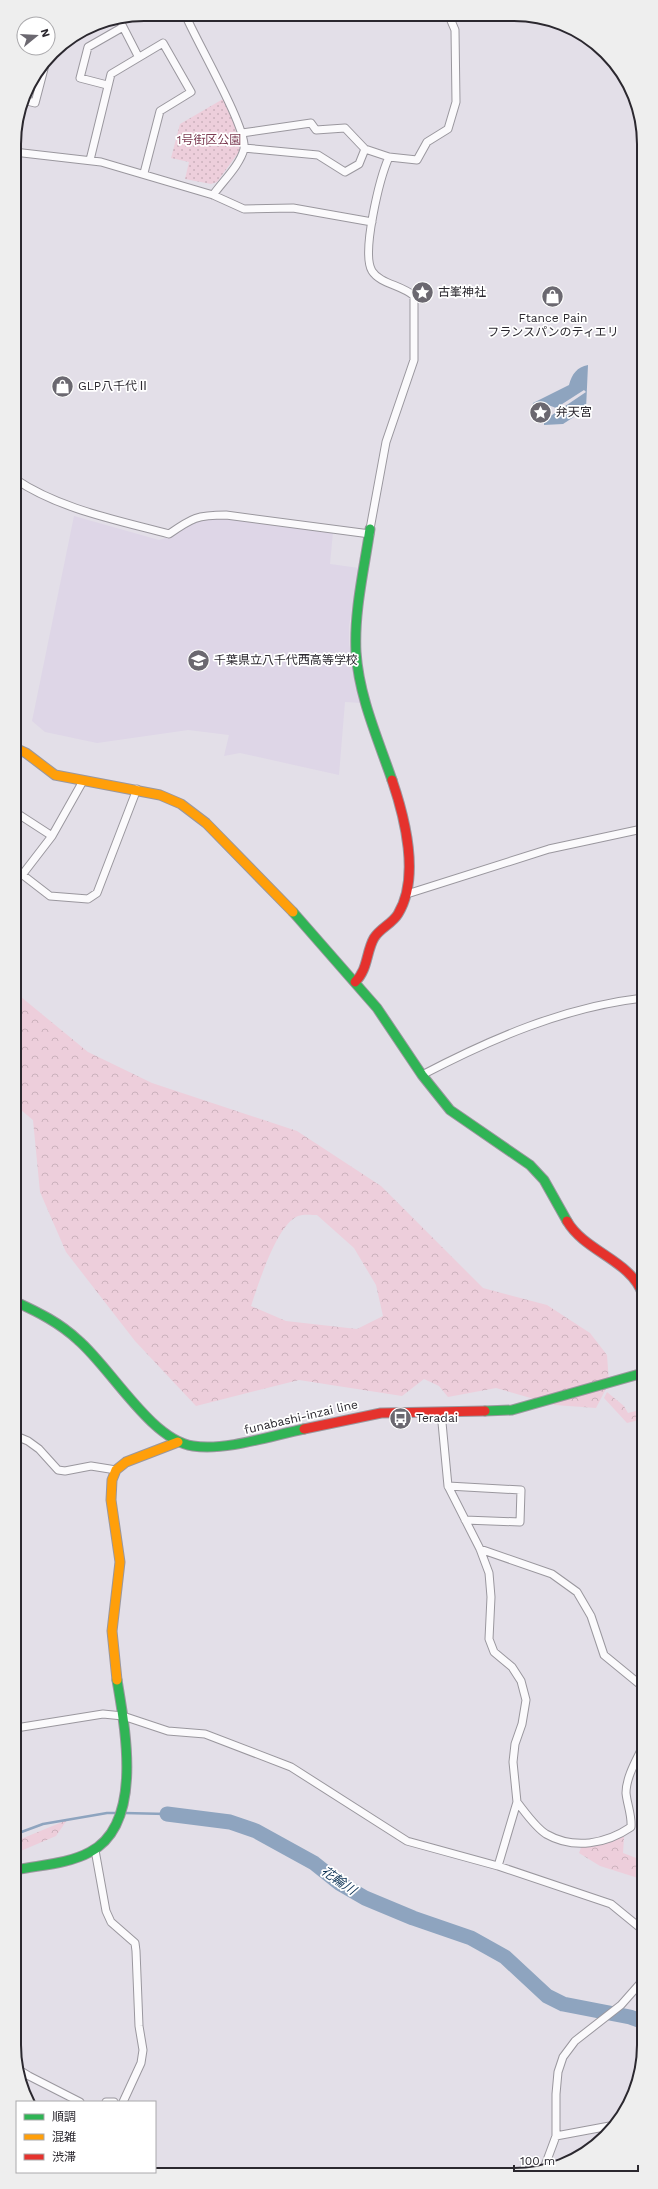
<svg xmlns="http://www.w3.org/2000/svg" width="658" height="2189" viewBox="0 0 658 2189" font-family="'Work Sans','Noto Sans JP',sans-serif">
<defs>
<pattern id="forest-crowns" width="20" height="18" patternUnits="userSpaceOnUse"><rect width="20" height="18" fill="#edcedb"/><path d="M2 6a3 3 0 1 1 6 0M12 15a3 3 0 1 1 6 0" fill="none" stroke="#cbb1bc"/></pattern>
<pattern id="park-dots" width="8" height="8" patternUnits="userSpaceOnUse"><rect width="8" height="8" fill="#edcedb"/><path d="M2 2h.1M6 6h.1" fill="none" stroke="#cbb1bc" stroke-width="1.8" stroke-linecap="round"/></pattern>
</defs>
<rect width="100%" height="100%" fill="#e3dfe8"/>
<!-- built -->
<path fill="#ded6e7" d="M74,516L159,540L169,537L186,526L202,520L224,518L333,532L330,564L359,568L349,626V644L361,703L345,702L339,775L240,753L224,756L229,735L188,730L97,743L45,732L32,721Z"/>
<!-- forest -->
<path fill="url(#forest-crowns)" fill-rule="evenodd" d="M15,992L88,1052L152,1083L297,1131L381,1186L483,1288L547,1305L590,1333L607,1355L609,1383L596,1408L555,1405L496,1388L448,1397L439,1386L424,1379L402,1396L299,1380L196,1406L135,1341L66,1252L40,1192L33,1120L15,1105ZM317,1215L354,1248L376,1285L383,1316L357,1329L286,1321L251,1306C258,1285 277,1224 298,1216C303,1214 312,1215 317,1215Z
M607,1392L624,1406L628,1413L643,1409V1419L627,1423L604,1398Z
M67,1820L56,1836L16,1853V1841Z
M615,1832L624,1837L623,1853L644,1861V1883L638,1878L600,1866L579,1853L583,1842Z"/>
<!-- park -->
<path fill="url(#park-dots)" d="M223,99L235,121L241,149L217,182L211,184L185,179L189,162L171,158L180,124Z"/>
<!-- water -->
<path fill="#8ea4bf" d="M588,365L586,409L563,424L544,425V417L552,415L586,392L584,390L556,408L543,403L532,409L533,403L569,385C572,374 577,367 588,365Z"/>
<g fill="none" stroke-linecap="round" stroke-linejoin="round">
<!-- stream -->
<path stroke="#8ea4bf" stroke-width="2.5" d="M124,1813L167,1814
M16,1834L43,1824L107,1813H117"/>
<!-- river -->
<path stroke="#8ea4bf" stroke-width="15" d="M167,1814L230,1822L256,1831L314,1863L339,1883L365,1898L413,1918L471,1938L505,1957L547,1996L563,2004L630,2017L644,2022"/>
<defs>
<path id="street" d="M185,14C195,39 248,129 244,149C240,165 223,181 213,195
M119,19L138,56
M107,85L80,78L88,47L123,27
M23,100L35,103L46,61
M242,133L311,123L316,130L345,128L365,149L389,157
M244,148L318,155L345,172L359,164L365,149
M14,152L101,162L213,195L244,209L293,208L372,222
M90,160L111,74L163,43L191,92L160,111L144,173
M15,479C59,509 117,520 169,534C192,518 197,515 226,515L370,534
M370,529L386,442L414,360V296C402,285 380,284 372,271C361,253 380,177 389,157L417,160L427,142L448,129L456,102L455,30L449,16
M15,812L52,836L22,875
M52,836L83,781
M15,869L50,896L88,899L97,893L137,789
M407,894L549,849L642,829
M422,1075C491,1039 564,1007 643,998
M441,1412L448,1486L480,1549L489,1573L491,1597L489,1639L494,1652L512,1667L521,1681L526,1700L522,1724L515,1744L513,1762L517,1802L498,1866
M16,1436L28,1441L39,1449L58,1470L65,1471L91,1466L116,1470
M448,1486L521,1490L520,1522L465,1520
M480,1549L552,1574L577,1592L591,1616L604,1655L643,1687
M16,1728L103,1714L123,1716L168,1731L205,1734L291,1767L407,1841L498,1866L611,1904L644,1931
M517,1802C525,1812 535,1827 546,1834C574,1850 606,1844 631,1827C632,1815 627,1804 626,1793C626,1777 637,1759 643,1746
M95,1850L106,1911L111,1922L135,1943L136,1951L139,2026L143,2050L141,2063L123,2102
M16,2068L29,2076L80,2102
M106,2102H114
M556,2136L615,2125
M543,2171L556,2136V2094L558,2072L563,2057L575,2041L621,2005L644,1979"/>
<path id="fast" d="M370,529C364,570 354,611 356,652C359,697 378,739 392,780
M293,912L377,1008L422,1075L450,1110L530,1165L544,1180L567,1221
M16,1302C38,1312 60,1323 78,1340C110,1367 151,1440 193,1446C226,1451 270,1436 304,1429
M485,1411L512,1410L643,1373
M16,1870C40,1865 68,1864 90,1852C144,1824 125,1728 117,1680"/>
<path id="slow" d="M15,748L26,753L55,775L160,795L181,804L206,823L293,912
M117,1680L112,1631L120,1562L111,1500L112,1480L116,1470L126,1462L178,1442"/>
<path id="jam" d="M355,982C368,970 366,952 374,938C380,928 392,924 398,914C420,878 405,818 392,780
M567,1221C585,1252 631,1260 643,1295
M304,1429L381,1413L485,1411"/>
</defs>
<!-- street casing -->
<use href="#street" stroke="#9a979e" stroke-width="9"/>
<!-- fast casing -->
<use href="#fast" stroke="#9a979e" stroke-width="11"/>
<!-- slow casing -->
<use href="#slow" stroke="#9a979e" stroke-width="11"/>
<!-- jam casing -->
<use href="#jam" stroke="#9a979e" stroke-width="11"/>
<!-- street -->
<use href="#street" stroke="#fbfafc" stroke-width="7"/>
<!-- fast -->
<use href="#fast" stroke="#30b455" stroke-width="9"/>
<!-- slow -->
<use href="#slow" stroke="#ff9f0a" stroke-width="9"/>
<!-- jam -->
<use href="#jam" stroke="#e5322d" stroke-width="9"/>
</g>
<!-- icons -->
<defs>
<symbol id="sight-disc" viewBox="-11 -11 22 22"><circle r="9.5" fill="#6b6870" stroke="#fff"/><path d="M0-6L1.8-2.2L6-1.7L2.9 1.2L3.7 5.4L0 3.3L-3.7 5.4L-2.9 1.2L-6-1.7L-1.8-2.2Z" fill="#fff"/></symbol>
<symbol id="shop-disc" viewBox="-11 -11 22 22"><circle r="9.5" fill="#6b6870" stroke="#fff"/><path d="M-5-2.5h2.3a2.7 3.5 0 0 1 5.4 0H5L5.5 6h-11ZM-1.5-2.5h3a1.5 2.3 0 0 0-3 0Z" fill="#fff"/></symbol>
<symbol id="school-disc" viewBox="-11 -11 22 22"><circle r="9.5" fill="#6b6870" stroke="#fff"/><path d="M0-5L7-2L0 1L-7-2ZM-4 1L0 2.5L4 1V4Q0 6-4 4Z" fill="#fff"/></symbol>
<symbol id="bus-disc" viewBox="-11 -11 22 22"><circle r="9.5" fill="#6b6870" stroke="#fff"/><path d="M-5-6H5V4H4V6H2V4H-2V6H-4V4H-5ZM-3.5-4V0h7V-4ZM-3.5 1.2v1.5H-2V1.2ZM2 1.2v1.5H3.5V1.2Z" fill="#fff"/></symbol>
</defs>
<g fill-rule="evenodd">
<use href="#sight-disc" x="410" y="280" width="25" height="25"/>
<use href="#shop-disc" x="540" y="284" width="25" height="25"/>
<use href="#shop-disc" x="50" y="374" width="25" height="25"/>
<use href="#sight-disc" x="528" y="400" width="25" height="25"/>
<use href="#school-disc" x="186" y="648" width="25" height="25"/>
<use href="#bus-disc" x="388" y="1406" width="25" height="25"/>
</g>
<g text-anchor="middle" stroke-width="3.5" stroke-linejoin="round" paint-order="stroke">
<!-- park labels -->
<g font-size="12" fill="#7c3b52" stroke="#fff">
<text x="209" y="144">1号街区公園</text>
</g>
<!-- poi labels -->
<g font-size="12" fill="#2b282f" stroke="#fff" text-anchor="start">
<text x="438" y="296">古峯神社</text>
<text x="553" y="322" text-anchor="middle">Ftance Pain<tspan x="553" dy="14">フランスパンのティエリ</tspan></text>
<text x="78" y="390">GLP八千代Ⅱ</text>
<text x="556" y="416">弁天宮</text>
<text x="214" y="664">千葉県立八千代西高等学校</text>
<text x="416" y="1422">Teradai</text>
</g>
<!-- street labels -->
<g font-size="12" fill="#2b282f" stroke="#fff">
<text transform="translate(301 1417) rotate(-13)" y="4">funabashi-inzai line</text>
</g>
<!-- water labels -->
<g font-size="13" font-style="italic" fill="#0c3255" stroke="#fff">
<text transform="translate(339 1880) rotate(35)" y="5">花輪川</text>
</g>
</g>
<!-- crop -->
<path d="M0 0H658V2189H0ZM144 21H514A123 123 0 0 1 637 144V2045A123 123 0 0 1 514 2168H144A123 123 0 0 1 21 2045V144A123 123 0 0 1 144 21Z" fill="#eee" fill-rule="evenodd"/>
<path fill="none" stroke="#2b282f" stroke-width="2" d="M144 21H514A123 123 0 0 1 637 144V2045A123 123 0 0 1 514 2168H144A123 123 0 0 1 21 2045V144A123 123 0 0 1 144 21Z"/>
<!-- legend -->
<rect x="16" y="2101" width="140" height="72" fill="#ffffff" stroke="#aaa9ac"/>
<rect x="24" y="2114" width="20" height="6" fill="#30b455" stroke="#aaa9ac"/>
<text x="52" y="2121" font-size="12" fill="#2b282f">順調</text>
<rect x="24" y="2134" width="20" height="6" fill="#ff9f0a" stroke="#aaa9ac"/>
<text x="52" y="2141" font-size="12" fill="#2b282f">混雑</text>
<rect x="24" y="2154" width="20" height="6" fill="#e5322d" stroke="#aaa9ac"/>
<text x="52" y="2161" font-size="12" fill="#2b282f">渋滞</text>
<!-- north arrow -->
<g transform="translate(36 36) rotate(72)"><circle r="19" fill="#ffffff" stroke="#aaa9ac"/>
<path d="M0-3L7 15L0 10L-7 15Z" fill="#6b6870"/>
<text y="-6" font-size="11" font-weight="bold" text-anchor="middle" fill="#2b282f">N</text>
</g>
<!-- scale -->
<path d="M514 2165v6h124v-6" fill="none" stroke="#2b282f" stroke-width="2"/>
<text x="520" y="2165" font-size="12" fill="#2b282f" stroke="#ffffff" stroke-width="3" paint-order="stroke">100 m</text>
</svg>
